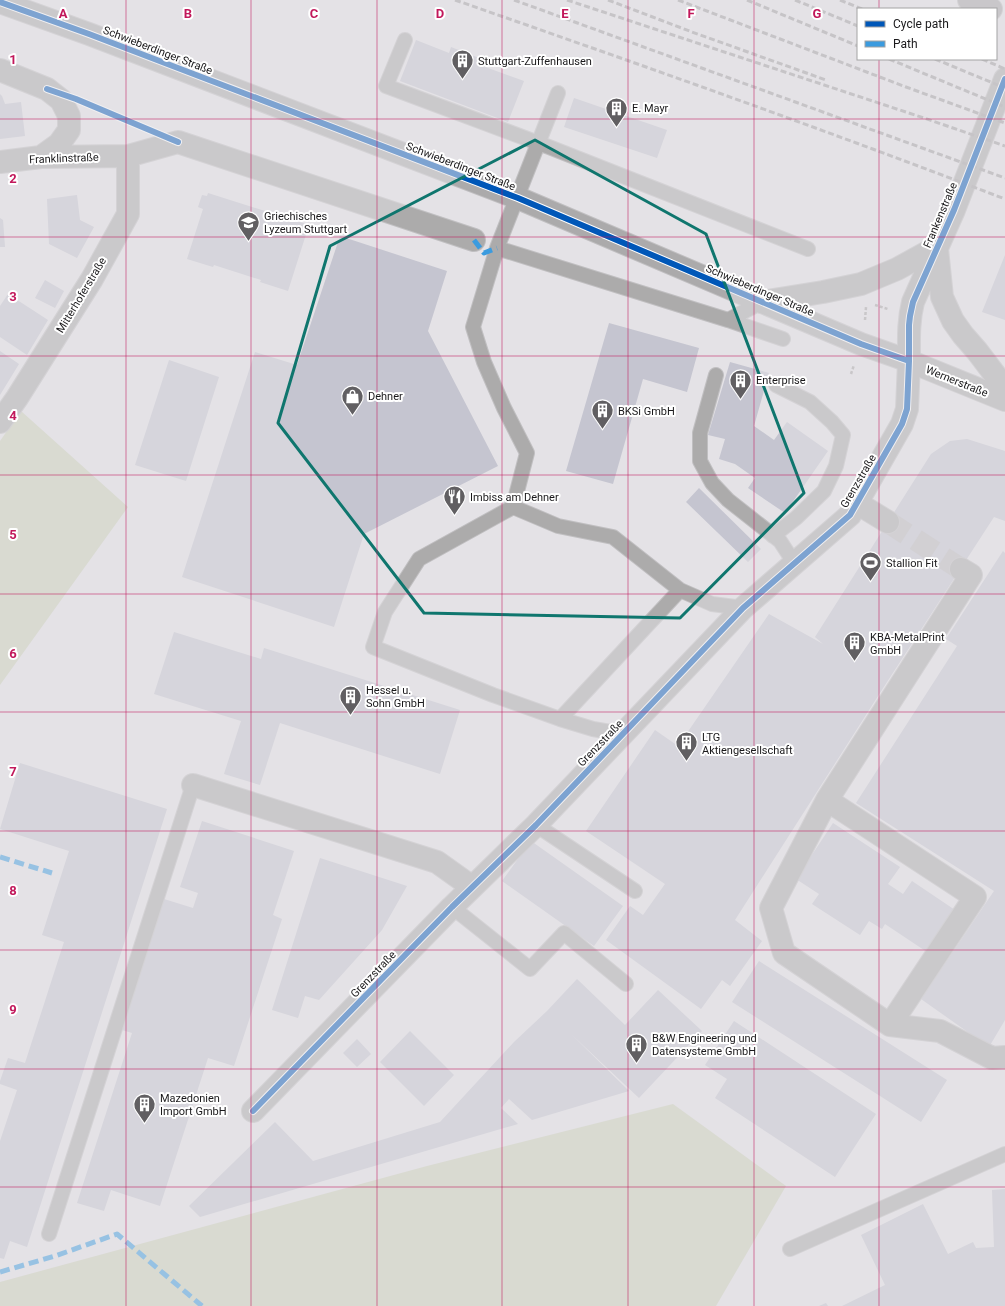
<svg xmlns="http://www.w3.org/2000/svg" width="1005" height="1306" viewBox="0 0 1005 1306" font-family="Roboto,sans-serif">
<rect width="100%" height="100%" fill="#e4e2e6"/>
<!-- green -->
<path fill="#ccd0b9" d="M21,411L128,507L0,685V441Z
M673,1104L786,1186L716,1306H0V1282L427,1166Z"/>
<!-- building -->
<path fill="#c5c5d0" d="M416,40L449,53L451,47L479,58L477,64L524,81L508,122L400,81Z
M0,94L2,96L5,104L21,102L25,136L0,139Z
M574,98L667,130L657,158L564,127Z
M208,193L309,225L288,291L260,282L261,280L214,265L213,267L187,259L203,209L198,207L202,195L207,196Z
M77,195L80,220L94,227L77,258L49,244L47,199Z
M0,218L3,220L5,247H0Z
M340,236L447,271L428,331L498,466L364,534L334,627L182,577L255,352L297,365Z
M1005,255V320L982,312Z
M45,280L64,291L55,308L35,298Z
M8,294L48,320L27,355L0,337V306Z
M609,323L699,348L687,392L643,379L613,484L566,471Z
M0,351L19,364L0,395Z
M169,360L219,377L186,481L135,465Z
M730,362L769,373L754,426L774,440L787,422L828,451L785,513L748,488L755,478L735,464L719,459L725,439L708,435Z
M967,439L1005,451V521L994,517L887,682L735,920L762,941L730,986L722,980L701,1009L606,940L630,906L643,915L665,884L586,831L655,730L678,746L769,614L823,644L768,726L823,644L815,637L931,454L950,441Z
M699,488L761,549L748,562L686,502Z
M1003,551L1005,553V1020L989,1047L921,999L994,891L856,803L957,646L946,639Z
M174,632L261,659L264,648L460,710L440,774L280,723L260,785L224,774L241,721L154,694Z
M20,763L167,809L27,1247L10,1241L4,1259L0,1258V1141L17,1090L0,1084V1081L8,1058L25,1063L64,942L42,935L69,851L0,829Z
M202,821L294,851L273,915L282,919L234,1066L208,1058L160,1206L111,1190L104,1211L77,1203L132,1033L122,1030L164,899L193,908L198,893L180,887Z
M833,823L900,867L888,884L903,894L912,881L955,910L927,952L885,924L882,929L869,921L860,935L812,904L819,894L796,879Z
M531,841L623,906L594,946L502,881Z
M320,858L407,886L382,930L319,1000L305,996L298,1018L272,1010Z
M759,961L947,1080L921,1122L732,1002Z
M577,979L625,1025L658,990L702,1031L639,1098L570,1033L629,1091L532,1120L509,1099L501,1108L518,1124L200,1217L189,1206L275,1122L313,1161L440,1122L514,1042L547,1011Z
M734,1021L876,1114L835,1177L715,1098L727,1079L705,1065Z
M410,1031L454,1075L424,1106L380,1062Z
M357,1039L371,1054L357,1067L343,1053Z
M1005,1189V1306H842L885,1285L861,1235L923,1204L948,1254L973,1242L976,1248L994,1247L992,1190Z
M826,1303L828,1306H819Z"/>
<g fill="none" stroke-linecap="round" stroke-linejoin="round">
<!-- minor-tunnel -->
<path stroke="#bcbabd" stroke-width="22" stroke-dasharray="22 11" stroke-linecap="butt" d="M888,522L961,569"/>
<defs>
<path id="service" d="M405,40L386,86L549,147L808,249
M497,248L728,320L783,339
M728,320L762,302
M716,375L700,433V461L712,483L728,500L780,541L795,564
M513,507L558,526L613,537L680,590L560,719L493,695L373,647L385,612L419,559L513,507L527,453L504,408L484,362L473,327L497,248L558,93
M773,536L796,518L824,491L836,466L843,435L832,422L810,402L776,385
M680,590L712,604L743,608
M560,719L593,729L622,734
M536,825L635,891
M452,907L530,969L564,933L626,984
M49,1234L193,785
M790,1249L1005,1154"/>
<path id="minor" d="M0,70L47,89L61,100L69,116V130L59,144L41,157
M0,162L41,157L128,156L178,142L474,240
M0,422L17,398L92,279L128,214V156
M857,503L888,522
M193,785L437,862L472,887
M827,800L975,897L890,1025L784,953L771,908L827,800L971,575L961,569
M890,1025L940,1031L992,1058L1005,1057
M253,1111L452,907L536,825L743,608L850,515L902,424L907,409L909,361"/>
<path id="tertiary" d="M937,249L942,297L953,321L963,335L977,351L1005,388
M762,302L823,292L861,284L897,269L937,247
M909,361C909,341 908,322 913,302L954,210L1005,79"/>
<path id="secondary" d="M0,2L89,34L518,198L861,344L909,361L1005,400"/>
<path id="trunk" d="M969,0L991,9"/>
</defs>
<!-- service casing -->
<use href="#service" stroke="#c0bfc1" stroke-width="16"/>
<!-- minor casing -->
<use href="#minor" stroke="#c0bfc1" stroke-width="24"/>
<!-- tertiary casing -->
<use href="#tertiary" stroke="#c0bfc1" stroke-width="24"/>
<!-- secondary casing -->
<use href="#secondary" stroke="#c0bfc1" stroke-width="24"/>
<!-- trunk casing -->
<use href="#trunk" stroke="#c0bfc1" stroke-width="24"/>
<!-- path -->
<path stroke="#a8a6a7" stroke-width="2.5" stroke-dasharray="3 2" stroke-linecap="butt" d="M875,305L888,309
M865,320L866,307
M851,374L854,365"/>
<!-- service -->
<use href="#service" stroke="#acabab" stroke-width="14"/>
<!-- minor -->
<use href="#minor" stroke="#acabab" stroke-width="22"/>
<!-- tertiary -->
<use href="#tertiary" stroke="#acabab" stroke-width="22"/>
<!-- secondary -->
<use href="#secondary" stroke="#abaaab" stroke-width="22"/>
<!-- trunk -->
<use href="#trunk" stroke="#a8a6a8" stroke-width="22"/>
<!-- rail -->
<path stroke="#a3a1a3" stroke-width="3" stroke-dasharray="6 3" stroke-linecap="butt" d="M455,0C639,64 823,129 1005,199
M514,0L1005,178
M567,0L924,118L1005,146
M608,0L692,32L826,80
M678,0L906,87L1005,123
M747,0L858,46
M795,0L858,26
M840,0L862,9
M889,59L1005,107
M935,59L1005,88
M982,59L1005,69"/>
<!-- quiet -->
<path stroke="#3b9bdf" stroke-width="5" stroke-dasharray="10 5" stroke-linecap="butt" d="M474,240L484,253L497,248
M0,857L52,873
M0,1272L55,1256L117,1234L202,1306"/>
<defs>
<path id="cycleway" d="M0,2L89,34L518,198L861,344L909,361
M47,89L76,99L178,142
M253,1111L452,907L536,825L743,608L850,515L902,424L907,409L909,361V325L910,316L913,302L954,210L1005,79"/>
</defs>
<!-- cycleway casing -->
<use href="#cycleway" stroke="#fff" stroke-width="8"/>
<!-- cycleway -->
<use href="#cycleway" stroke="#0057b8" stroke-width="6"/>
</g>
<!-- marked area -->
<path d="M0 0H1005V1306H0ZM535,140L706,234L804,493L680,618L424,613L278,423L330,246Z" fill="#e4e2e6" fill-opacity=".55" fill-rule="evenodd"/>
<path fill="none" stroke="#0f766e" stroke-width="3" stroke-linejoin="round" d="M535,140L706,234L804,493L680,618L424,613L278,423L330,246Z"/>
<!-- grid -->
<path fill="none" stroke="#c2185b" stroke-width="1" stroke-opacity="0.55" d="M126,0V1306M251,0V1306M377,0V1306M502,0V1306M628,0V1306M754,0V1306M879,0V9M879,59V1306M0,119H1005M0,237H1005M0,356H1005M0,475H1005M0,594H1005M0,712H1005M0,831H1005M0,950H1005M0,1069H1005M0,1187H1005"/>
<!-- icons -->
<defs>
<symbol id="building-pin" viewBox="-11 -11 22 30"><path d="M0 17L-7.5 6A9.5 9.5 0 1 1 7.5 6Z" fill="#615f62" stroke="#fff"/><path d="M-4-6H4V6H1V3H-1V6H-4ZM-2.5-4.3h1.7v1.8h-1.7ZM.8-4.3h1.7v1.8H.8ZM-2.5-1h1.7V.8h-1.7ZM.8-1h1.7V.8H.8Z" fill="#fff"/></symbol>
<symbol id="school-pin" viewBox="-11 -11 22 30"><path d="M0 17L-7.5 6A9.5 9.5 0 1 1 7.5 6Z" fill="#615f62" stroke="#fff"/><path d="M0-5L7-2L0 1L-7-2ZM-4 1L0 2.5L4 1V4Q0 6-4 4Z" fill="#fff"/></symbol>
<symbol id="shop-pin" viewBox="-11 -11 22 30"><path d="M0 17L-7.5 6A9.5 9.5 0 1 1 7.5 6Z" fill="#615f62" stroke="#fff"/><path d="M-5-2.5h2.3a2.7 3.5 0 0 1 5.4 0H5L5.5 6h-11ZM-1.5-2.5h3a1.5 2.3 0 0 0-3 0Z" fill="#fff"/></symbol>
<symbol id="restaurant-pin" viewBox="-11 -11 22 30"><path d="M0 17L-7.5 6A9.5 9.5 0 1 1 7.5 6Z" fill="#615f62" stroke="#fff"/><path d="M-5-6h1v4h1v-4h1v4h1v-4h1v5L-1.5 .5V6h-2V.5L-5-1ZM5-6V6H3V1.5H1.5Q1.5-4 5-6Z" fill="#fff"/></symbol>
<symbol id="stadium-pin" viewBox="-11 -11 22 30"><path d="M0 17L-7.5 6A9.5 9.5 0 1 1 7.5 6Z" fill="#615f62" stroke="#fff"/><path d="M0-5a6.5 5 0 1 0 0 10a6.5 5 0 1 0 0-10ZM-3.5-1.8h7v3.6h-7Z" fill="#fff"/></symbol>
</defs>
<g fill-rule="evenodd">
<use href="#building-pin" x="450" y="48" width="25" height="34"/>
<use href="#building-pin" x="604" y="96" width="25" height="34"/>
<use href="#school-pin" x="236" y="210" width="25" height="34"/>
<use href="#building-pin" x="728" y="368" width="25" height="34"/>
<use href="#shop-pin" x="340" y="384" width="25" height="34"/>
<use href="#building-pin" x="590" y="398" width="25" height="34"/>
<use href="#restaurant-pin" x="442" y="484" width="25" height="34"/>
<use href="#stadium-pin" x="858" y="550" width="25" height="34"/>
<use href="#building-pin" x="842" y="630" width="25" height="34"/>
<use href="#building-pin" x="338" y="684" width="25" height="34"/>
<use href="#building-pin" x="674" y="730" width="25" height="34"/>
<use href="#building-pin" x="624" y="1032" width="25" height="34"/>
<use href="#building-pin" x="132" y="1092" width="25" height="34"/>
</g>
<g text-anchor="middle" stroke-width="4" stroke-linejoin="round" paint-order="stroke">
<!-- street labels -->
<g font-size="11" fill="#1a191b" stroke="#fff">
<text transform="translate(158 50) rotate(21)" y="4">Schwieberdinger Straße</text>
<text transform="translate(64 158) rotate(-2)" y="4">Franklinstraße</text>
<text transform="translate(461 166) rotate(21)" y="4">Schwieberdinger Straße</text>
<text transform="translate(940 215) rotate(-67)" y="4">Frankenstraße</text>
<text transform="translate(760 290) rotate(23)" y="4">Schwieberdinger Straße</text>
<text transform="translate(81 295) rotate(-59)" y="4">Mitterhoferstraße</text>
<text transform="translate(957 381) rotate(22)" y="4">Wernerstraße</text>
<text transform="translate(858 481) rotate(-60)" y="4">Grenzstraße</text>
<text transform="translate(600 743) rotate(-46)" y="4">Grenzstraße</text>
<text transform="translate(373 974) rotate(-46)" y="4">Grenzstraße</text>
</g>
<!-- poi labels -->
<g font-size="11" fill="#1a191b" stroke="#fff" text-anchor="start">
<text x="478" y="65">Stuttgart-Zuffenhausen</text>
<text x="632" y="112">E. Mayr</text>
<text x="264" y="220">Griechisches<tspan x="264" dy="13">Lyzeum Stuttgart</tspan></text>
<text x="756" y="384">Enterprise</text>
<text x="368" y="400">Dehner</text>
<text x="618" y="415">BKSi GmbH</text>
<text x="470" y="501">Imbiss am Dehner</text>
<text x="886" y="567">Stallion Fit</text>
<text x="870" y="641">KBA-MetalPrint<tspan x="870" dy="13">GmbH</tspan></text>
<text x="366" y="694">Hessel u.<tspan x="366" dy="13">Sohn GmbH</tspan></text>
<text x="702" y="741">LTG<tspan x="702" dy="13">Aktiengesellschaft</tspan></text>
<text x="652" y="1042">B&amp;W Engineering und<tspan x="652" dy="13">Datensysteme GmbH</tspan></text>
<text x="160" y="1102">Mazedonien<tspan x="160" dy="13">Import GmbH</tspan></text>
</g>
</g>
<g font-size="13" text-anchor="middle" font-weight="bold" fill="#c2185b" stroke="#fff" stroke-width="4" stroke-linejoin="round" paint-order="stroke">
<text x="63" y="18">A</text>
<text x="188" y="18">B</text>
<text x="314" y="18">C</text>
<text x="440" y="18">D</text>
<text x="565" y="18">E</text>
<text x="691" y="18">F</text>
<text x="817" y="18">G</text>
<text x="13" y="64">1</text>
<text x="13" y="183">2</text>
<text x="13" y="301">3</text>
<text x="13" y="420">4</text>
<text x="13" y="539">5</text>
<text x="13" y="658">6</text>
<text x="13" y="776">7</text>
<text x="13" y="895">8</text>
<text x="13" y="1014">9</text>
</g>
<!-- legend -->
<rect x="857" y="8" width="140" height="52" fill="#ffffff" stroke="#a3a3a4"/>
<rect x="865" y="21" width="20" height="6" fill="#0057b8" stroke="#a3a3a4"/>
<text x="893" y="28" font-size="12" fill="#1a191b">Cycle path</text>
<rect x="865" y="41" width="20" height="6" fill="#3b9bdf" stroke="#a3a3a4"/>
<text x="893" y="48" font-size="12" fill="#1a191b">Path</text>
</svg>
